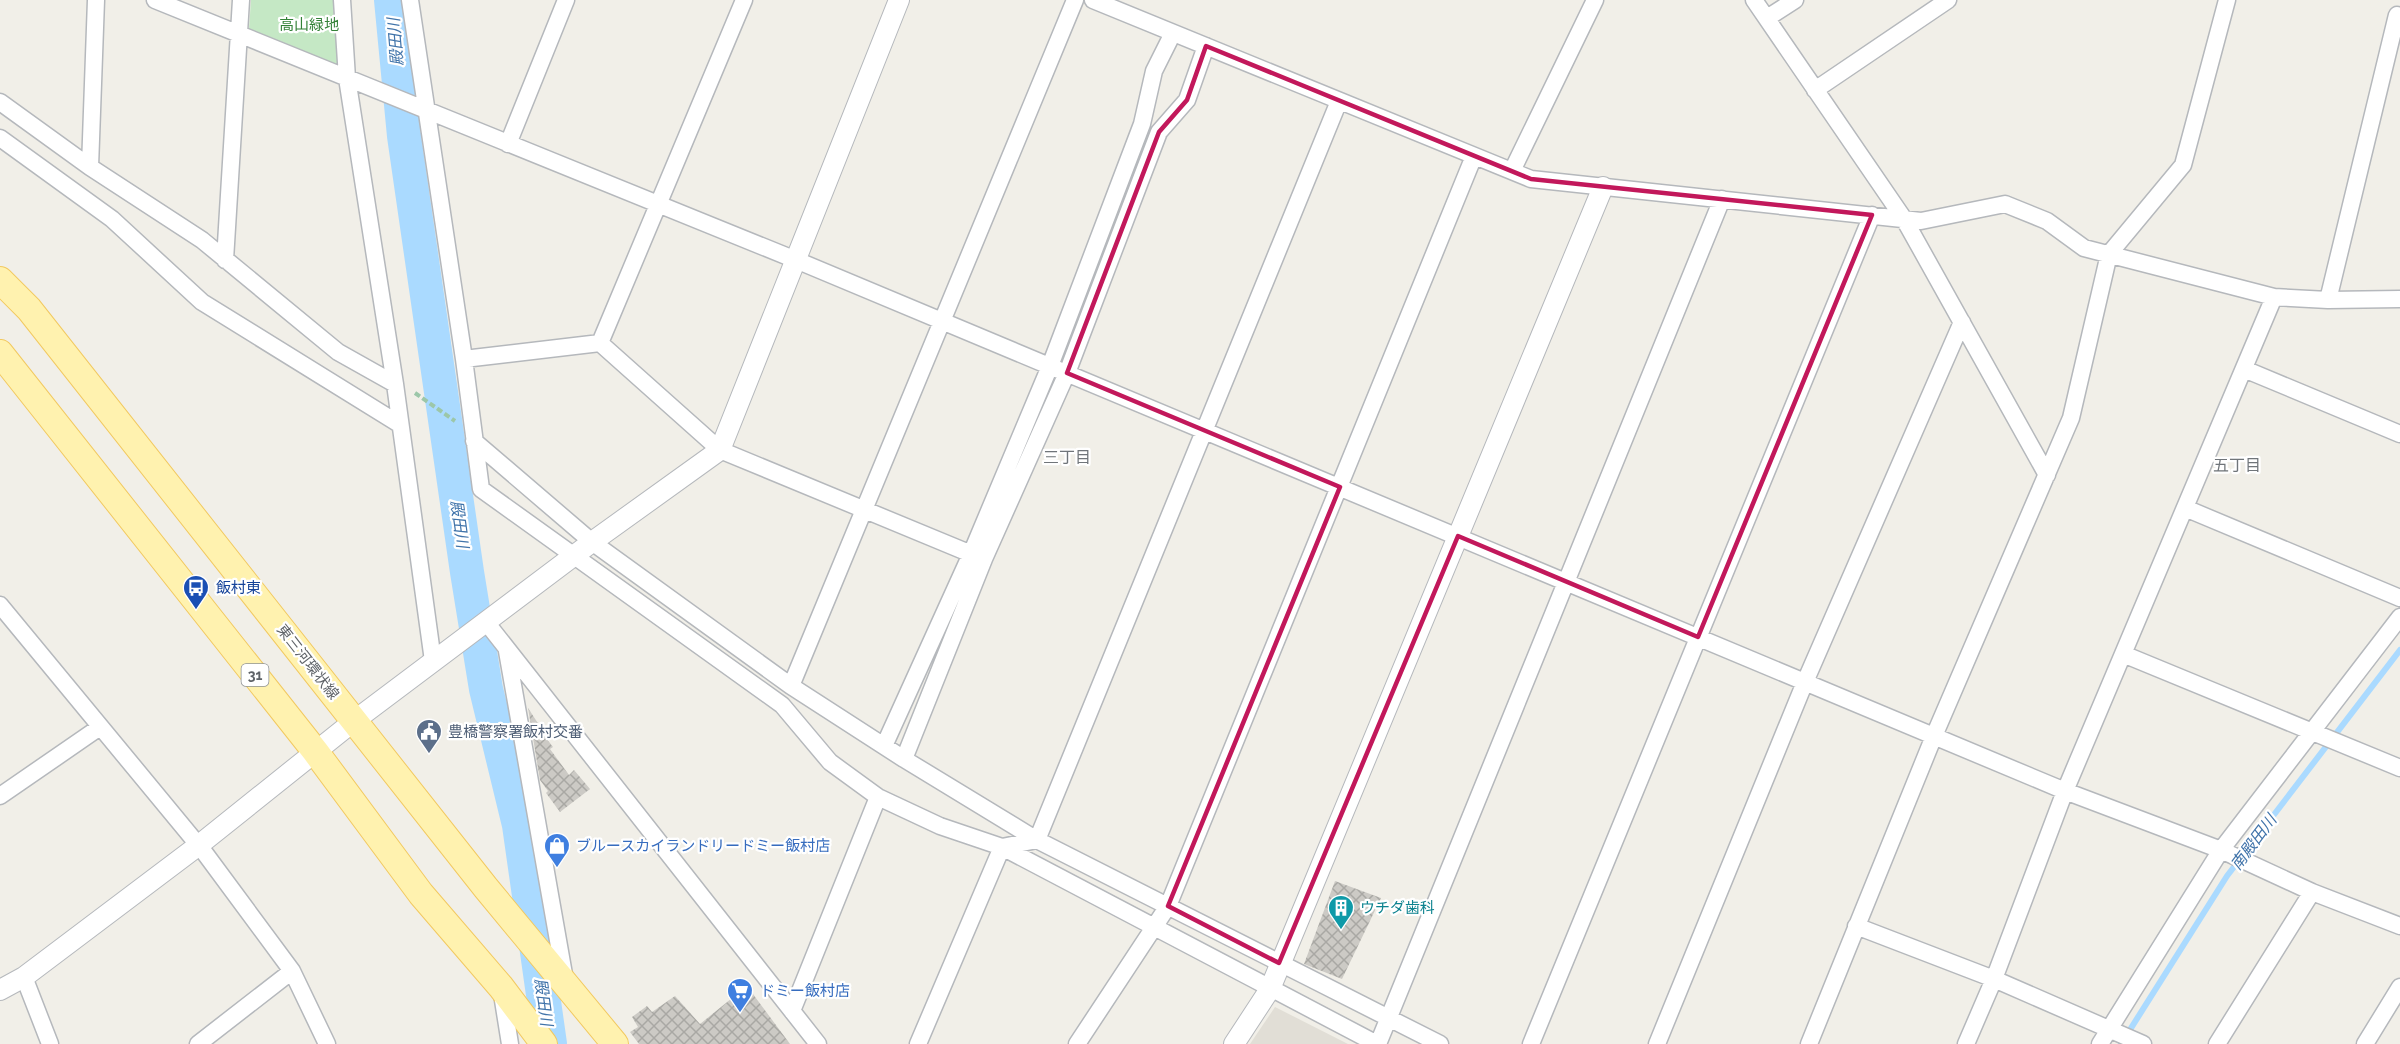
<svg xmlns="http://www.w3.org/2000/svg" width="2400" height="1044" viewBox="0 0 2400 1044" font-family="Raleway,'Noto Sans JP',sans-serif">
<defs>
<pattern id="building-cross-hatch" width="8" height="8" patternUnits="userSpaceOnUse" patternTransform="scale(1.5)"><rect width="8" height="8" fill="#cccac5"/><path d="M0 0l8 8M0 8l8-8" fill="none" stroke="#a9a8a4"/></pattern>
</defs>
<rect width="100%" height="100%" fill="#f1efe8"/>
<!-- education -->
<path fill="#e1ded6" d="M1275,1007L1348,1044H1250Z"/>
<!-- green -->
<path fill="#c5e8c5" d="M251,0H333L338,65L249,29Z"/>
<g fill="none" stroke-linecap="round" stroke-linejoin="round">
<!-- stream -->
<path stroke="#aadaff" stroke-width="6" d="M2121,1044L2227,876L2400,650"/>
<!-- river -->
<path stroke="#aadaff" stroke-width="34" d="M391,0L404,136L467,572L486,689L519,825L550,1044"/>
</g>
<!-- building -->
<path fill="url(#building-cross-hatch)" d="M528,708L543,731L541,732L553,747L550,749L569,775L574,770L590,789L560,812L546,793L548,791L540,780Z
M1335,881L1381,898L1342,979L1304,964Z
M747,986L790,1044H639L630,1032L638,1027L632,1017L647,1006L652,1012L675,996L700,1024Z"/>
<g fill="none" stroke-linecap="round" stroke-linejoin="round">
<defs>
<path id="minor" d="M155,0L796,260L2065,791L2221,850L2312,892L2400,926
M342,0L347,78L395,384L433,661
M410,0L464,359L481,489L782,705L830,762L878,797L940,826L1002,847L1377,1044
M1093,0L1531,179L1921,221L2005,204L2047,221L2084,248L2274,297L2328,300L2400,299
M1754,0L1904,219L2047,475
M1767,18L1795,0
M1815,90L1948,0
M0,102L90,167L202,240L338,352L395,384
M0,138L112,219L202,302L399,424
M508,144L566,0
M90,167L96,0
M1512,171L1595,0
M225,260L241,0
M2328,300L2397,15L2400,16
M600,343L720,450L981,558
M464,359L600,343L744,0
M2244,369L2400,434
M474,441L592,542L791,686L904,759L1037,840L1440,1044
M2185,508L2400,598
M0,605L204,852L292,971L327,1044
M486,622L818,1044
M507,651L565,980
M2123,654L2400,768
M791,686L1075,0
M884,746L971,554L1050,366L1142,124L1154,71L1173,33
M904,759L984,559L1067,373L1159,132L1187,100L1206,46
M0,796L100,727
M1856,926L1994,979L2143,1044
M24,977L50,1044
M502,994L510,1044
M792,1011L878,797
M198,1044L292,971
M918,1044L1002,847L1037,840L1339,101
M1077,1044L1168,906L1474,156
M1378,1044L1722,199
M1531,1044L1872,215
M1657,1044L1805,682L1962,322
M1809,1044L1934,736L2071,418L2109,254L2183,165L2227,0
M1966,1044L1994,979L2065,791L2274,297
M2100,1044L2221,850L2400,617
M2217,1044L2312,892
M2365,1044L2400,987"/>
<path id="tertiary" d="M0,990L24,977L199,845L354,721L592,542L720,450L899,0
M1234,1044L1270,989L1603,187"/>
<path id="primary" d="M0,280L29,309L486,888L615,1044
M0,353L315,751L421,894L501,987L544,1044"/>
</defs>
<!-- minor casing -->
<use href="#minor" stroke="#b5b8bc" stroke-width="19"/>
<!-- tertiary casing -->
<use href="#tertiary" stroke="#b5b8bc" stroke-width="22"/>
<!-- primary casing -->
<use href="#primary" stroke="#f2c960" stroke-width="28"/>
<!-- path -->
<path stroke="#9cc7a9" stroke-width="4" stroke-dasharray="6 3" stroke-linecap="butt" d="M415,393L455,421"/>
<!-- minor -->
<use href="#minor" stroke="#fff" stroke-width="16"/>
<!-- tertiary -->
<use href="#tertiary" stroke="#fff" stroke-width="20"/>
<!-- primary -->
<use href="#primary" stroke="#fff2af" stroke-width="26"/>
</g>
<!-- marked area -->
<path fill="none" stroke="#c2185b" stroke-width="4.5" stroke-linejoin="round" d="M1206,46L1531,179L1872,215L1698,637L1458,536L1279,963L1168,906L1340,487L1067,373L1159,132L1187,100Z"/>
<!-- icons -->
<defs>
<symbol id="bus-pin" viewBox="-11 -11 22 30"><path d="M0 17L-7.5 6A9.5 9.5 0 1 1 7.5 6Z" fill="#1a4fb4" stroke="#fff"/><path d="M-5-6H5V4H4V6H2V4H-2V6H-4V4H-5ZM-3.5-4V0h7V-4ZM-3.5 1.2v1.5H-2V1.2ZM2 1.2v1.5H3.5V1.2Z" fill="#fff"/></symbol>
<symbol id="civic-pin" viewBox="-11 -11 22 30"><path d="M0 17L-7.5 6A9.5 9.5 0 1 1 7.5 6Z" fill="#5c6f8a" stroke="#fff"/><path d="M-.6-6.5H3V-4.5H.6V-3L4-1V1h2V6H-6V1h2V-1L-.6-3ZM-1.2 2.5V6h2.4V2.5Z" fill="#fff"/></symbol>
<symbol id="shop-pin" viewBox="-11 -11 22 30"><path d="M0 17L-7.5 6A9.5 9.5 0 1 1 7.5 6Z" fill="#3f7fe0" stroke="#fff"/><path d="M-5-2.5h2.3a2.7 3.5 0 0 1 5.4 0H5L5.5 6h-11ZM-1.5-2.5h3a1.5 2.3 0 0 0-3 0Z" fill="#fff"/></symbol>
<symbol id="building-pin" viewBox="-11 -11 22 30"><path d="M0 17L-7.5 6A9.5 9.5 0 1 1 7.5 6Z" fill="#0f9aa8" stroke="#fff"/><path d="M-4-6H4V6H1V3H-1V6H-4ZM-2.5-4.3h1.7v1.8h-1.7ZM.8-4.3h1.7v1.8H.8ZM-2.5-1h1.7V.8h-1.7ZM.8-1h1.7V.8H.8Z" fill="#fff"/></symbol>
<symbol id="supermarket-pin" viewBox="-11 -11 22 30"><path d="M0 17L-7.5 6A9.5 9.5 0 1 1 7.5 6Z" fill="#3f7fe0" stroke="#fff"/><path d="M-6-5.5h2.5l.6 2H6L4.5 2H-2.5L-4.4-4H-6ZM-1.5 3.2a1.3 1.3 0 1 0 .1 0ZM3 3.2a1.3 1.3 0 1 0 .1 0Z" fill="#fff"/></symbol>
</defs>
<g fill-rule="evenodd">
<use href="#bus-pin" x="181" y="573" width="30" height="40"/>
<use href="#civic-pin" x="414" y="717" width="30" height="40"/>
<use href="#shop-pin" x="542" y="831" width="30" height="40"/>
<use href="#building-pin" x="1326" y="893" width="30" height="40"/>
<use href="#supermarket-pin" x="725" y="976" width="30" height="40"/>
</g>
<g text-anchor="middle" stroke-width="4.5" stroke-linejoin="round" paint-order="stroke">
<!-- shield labels -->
<rect fill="#fff" stroke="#8f9295" stroke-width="1.5" x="241.5" y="664" width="27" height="22" rx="4.5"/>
<g font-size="14" font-weight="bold" fill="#5f6368">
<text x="255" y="680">31</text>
</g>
<!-- park labels -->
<g font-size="15" fill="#348238" stroke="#fff">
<text x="309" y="30">高山緑地</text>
</g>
<!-- transit labels -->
<g font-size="15" fill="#164399" stroke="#fff" text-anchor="start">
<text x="216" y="593">飯村東</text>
</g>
<!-- street labels -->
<g font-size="15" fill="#5f6368" stroke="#fff">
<text transform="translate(308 662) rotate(52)" y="5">東三河環状線</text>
</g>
<!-- service labels -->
<g font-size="15" fill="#4e5e75" stroke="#fff" text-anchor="start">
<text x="448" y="737">豊橋警察署飯村交番</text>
</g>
<!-- shop labels -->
<g font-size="15" fill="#366cbe" stroke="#fff" text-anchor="start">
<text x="576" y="851">ブルースカイランドリードミー飯村店</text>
<text x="760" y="996">ドミー飯村店</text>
</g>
<!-- culture labels -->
<g font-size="15" fill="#0d838f" stroke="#fff" text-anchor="start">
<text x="1360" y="913">ウチダ歯科</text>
</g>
<!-- water labels -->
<g font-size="16" font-style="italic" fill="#4174aa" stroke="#fff">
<text transform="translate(395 42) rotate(-95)" y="6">殿田川</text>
<text transform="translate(460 524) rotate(82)" y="6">殿田川</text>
<text transform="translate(2253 842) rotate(-53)" y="6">南殿田川</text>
<text transform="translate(544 1002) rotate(82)" y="6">殿田川</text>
</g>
<!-- neighbourhood labels -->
<g font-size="16" fill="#70757a" stroke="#fff">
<text x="1067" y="463">三丁目</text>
<text x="2237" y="471">五丁目</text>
</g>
</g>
</svg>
